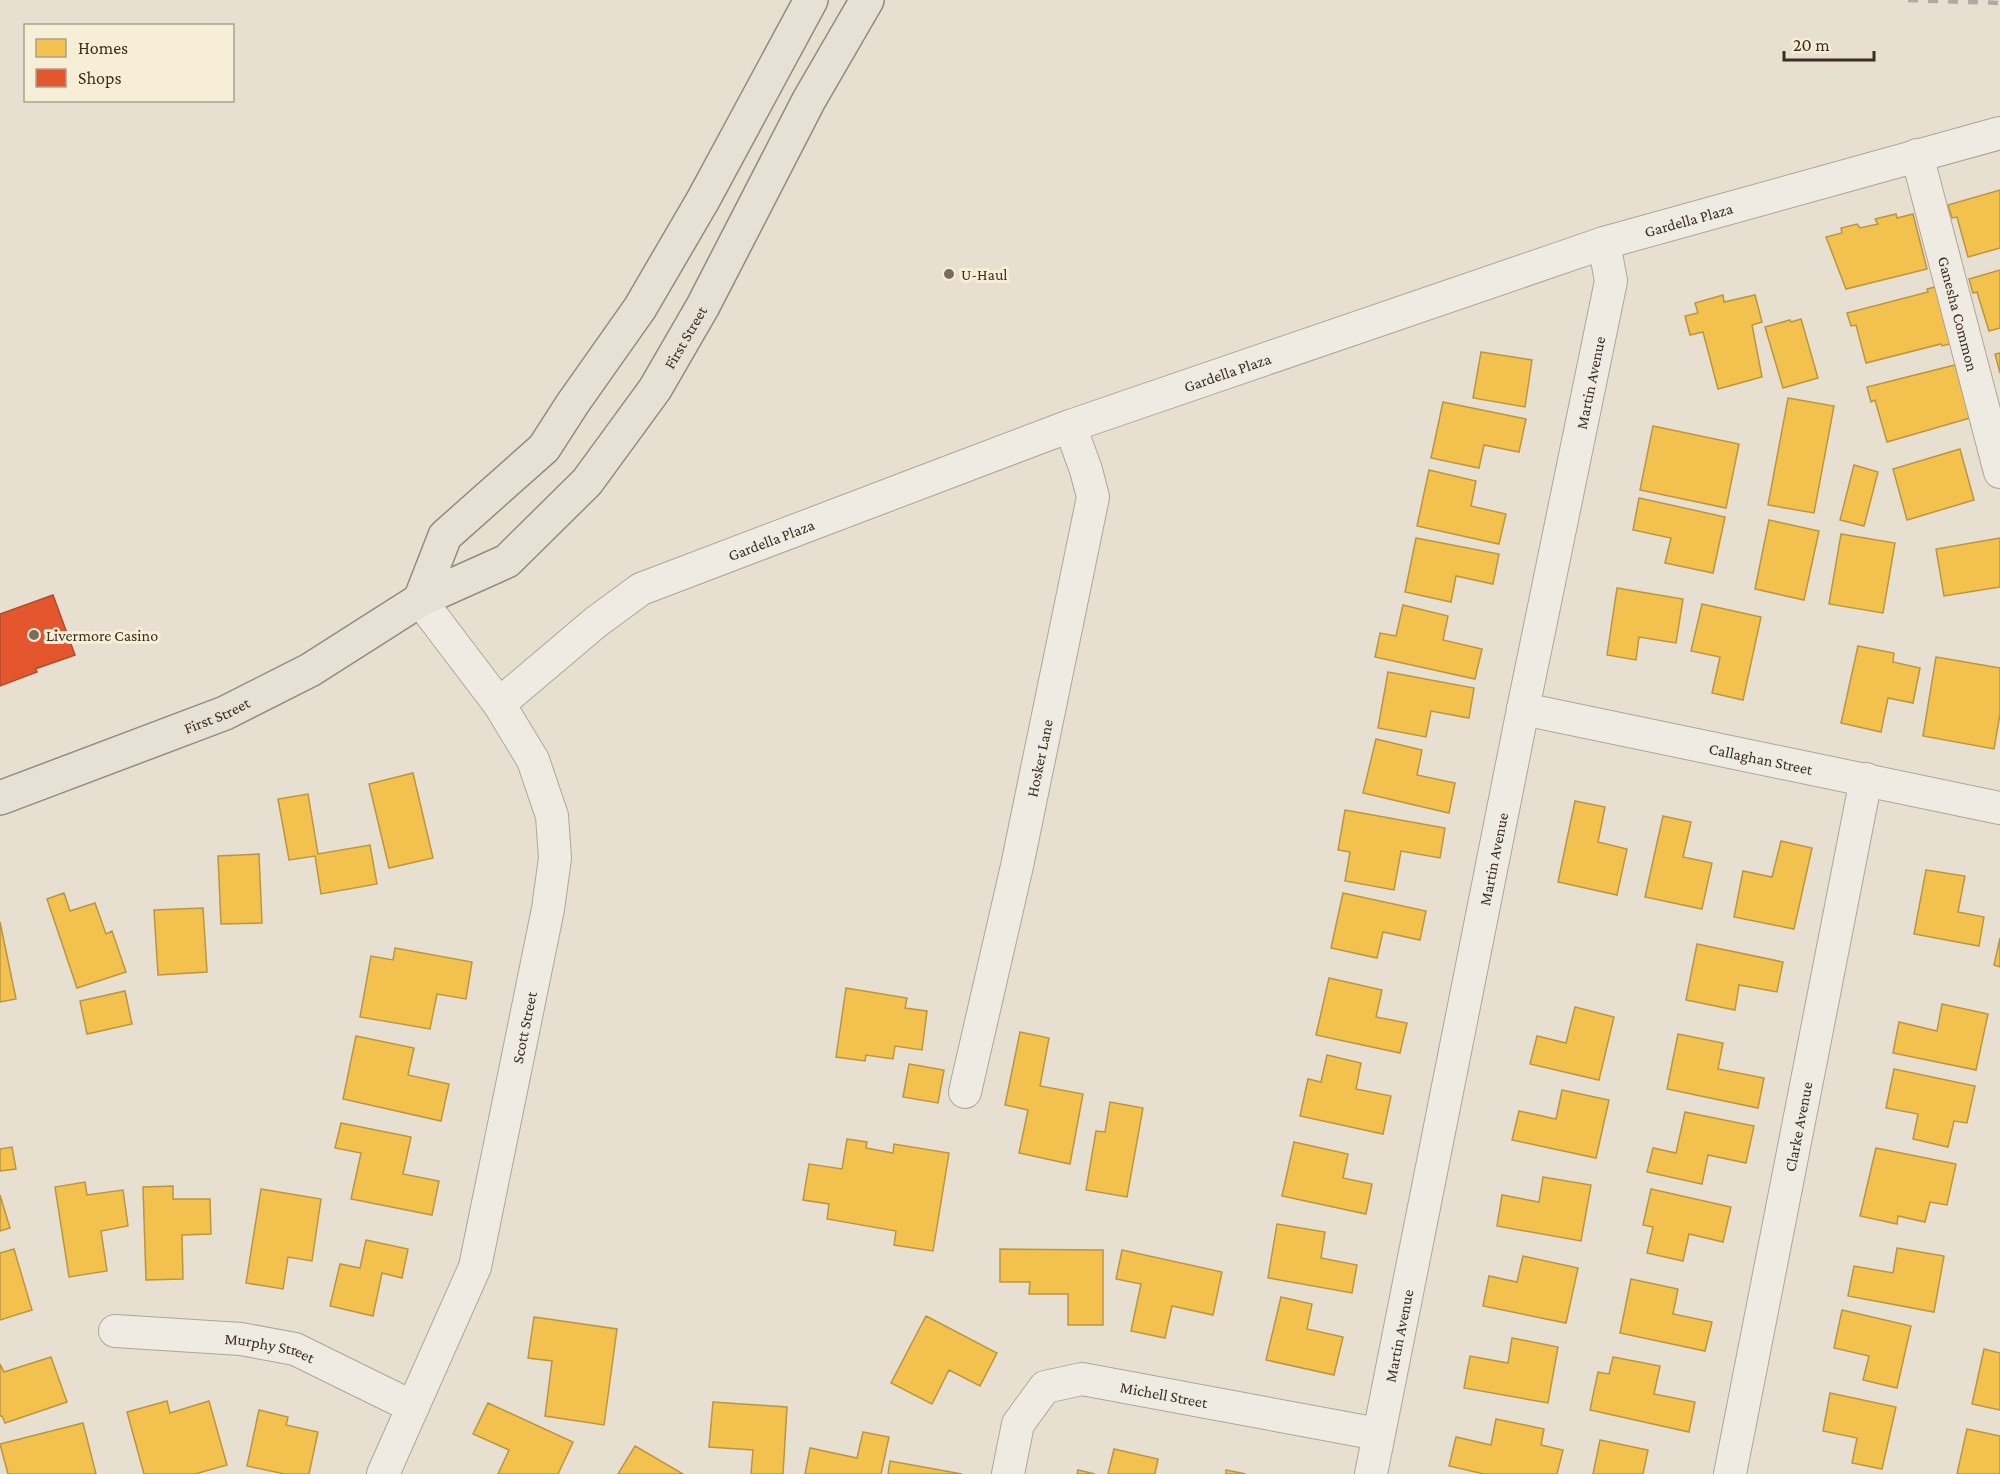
<svg xmlns="http://www.w3.org/2000/svg" width="2000" height="1474" viewBox="0 0 2000 1474" font-family="'Crimson Pro',serif">
<rect width="100%" height="100%" fill="#e7e0d1"/>
<!-- homes -->
<path fill="#f2c14e" stroke="#bc9540" stroke-width="1.5" d="M2000,190V248L1968,257L1957,217L1952,218L1948,205Z
M1896,214L1897,218L1913,214L1927,269L1846,289L1826,237L1842,233L1841,228L1857,224L1860,228L1878,224L1875,219Z
M2000,270V328L1989,331L1977,292L1973,293L1969,279Z
M1935,287L1950,344L1942,346L1941,344L1866,363L1856,325L1851,326L1847,313L1928,292L1927,289Z
M1723,295L1724,302L1755,295L1762,322L1752,325L1762,377L1718,389L1703,332L1690,335L1685,316L1698,313L1695,303Z
M1801,319L1818,378L1783,388L1765,327L1790,320L1791,322Z
M1481,352L1532,360L1525,407L1473,398Z
M2000,353V373L1995,354Z
M1955,365L1970,418L1887,442L1875,400L1871,402L1867,387Z
M1788,398L1834,406L1814,513L1768,505Z
M1443,402L1526,419L1519,452L1484,445L1479,468L1431,458Z
M1653,426L1739,444L1726,508L1640,490Z
M1960,449L1974,500L1907,520L1893,469Z
M1854,465L1878,472L1864,526L1840,520Z
M1429,470L1476,481L1471,506L1506,514L1499,544L1417,526Z
M1639,498L1725,517L1713,573L1665,563L1671,538L1633,530Z
M1769,520L1819,531L1804,600L1755,589Z
M1841,534L1895,543L1883,613L1829,604Z
M1416,538L1499,554L1493,584L1456,576L1451,602L1405,592Z
M2000,538V587L1944,596L1936,549Z
M1617,588L1683,599L1676,643L1639,637L1636,660L1607,655Z
M1702,604L1761,617L1743,700L1712,693L1720,657L1691,651Z
M1403,605L1448,616L1443,640L1482,649L1475,679L1375,657L1380,633L1396,636Z
M1858,646L1894,653L1893,662L1920,668L1913,703L1888,698L1881,732L1841,723Z
M1936,657L2000,668V714L1994,749L1923,736Z
M1388,672L1474,688L1469,718L1431,711L1426,737L1378,728Z
M1376,739L1422,750L1417,775L1455,783L1449,813L1363,793Z
M413,773L433,858L389,868L369,784Z
M308,794L318,854L370,845L377,884L321,894L315,856L289,860L278,799Z
M1575,801L1605,807L1598,842L1627,849L1617,895L1558,882Z
M1345,810L1445,828L1440,858L1401,851L1394,890L1345,881L1350,852L1338,850Z
M1663,816L1691,822L1683,857L1712,863L1702,909L1645,897Z
M1781,841L1812,848L1794,929L1734,917L1743,871L1772,877Z
M259,854L262,923L221,924L218,856Z
M1926,870L1965,876L1958,912L1984,917L1979,946L1914,934Z
M64,893L70,911L95,903L106,934L112,931L126,972L77,988L47,899Z
M1343,893L1426,911L1420,940L1383,932L1377,958L1331,948Z
M203,908L207,972L158,975L154,910Z
M0,922L16,999L0,1002Z
M2000,938V967L1994,965Z
M1697,944L1783,962L1777,992L1739,985L1735,1010L1686,1000Z
M395,948L472,962L466,999L437,994L430,1029L360,1017L371,956L393,960Z
M1329,978L1382,990L1376,1017L1407,1023L1400,1053L1316,1035Z
M846,988L907,998L905,1008L927,1011L922,1050L895,1046L893,1059L866,1055L865,1061L836,1057Z
M125,991L132,1024L87,1034L80,1001Z
M1942,1004L1988,1014L1976,1070L1893,1053L1899,1022L1937,1031Z
M1575,1007L1614,1017L1599,1080L1530,1064L1537,1036L1566,1043Z
M1020,1032L1049,1038L1040,1086L1083,1094L1070,1164L1019,1153L1028,1110L1005,1105Z
M1678,1034L1723,1043L1718,1069L1764,1078L1758,1108L1667,1089Z
M356,1036L414,1048L408,1075L449,1084L441,1121L343,1099Z
M1327,1055L1361,1063L1356,1089L1391,1096L1383,1134L1300,1116L1308,1079L1321,1082Z
M909,1064L944,1070L938,1103L903,1097Z
M1894,1069L1975,1086L1967,1123L1954,1121L1948,1147L1913,1139L1918,1114L1886,1108Z
M1562,1090L1609,1100L1596,1158L1512,1140L1519,1111L1556,1119Z
M1110,1102L1143,1108L1127,1197L1086,1190L1096,1131L1105,1132Z
M1685,1112L1754,1126L1746,1163L1708,1155L1702,1184L1647,1172L1653,1148L1676,1153Z
M341,1123L411,1137L403,1174L439,1181L432,1215L351,1199L361,1153L335,1148Z
M847,1139L867,1142L866,1148L893,1153L894,1144L949,1153L933,1251L894,1245L896,1231L827,1219L829,1204L803,1200L809,1164L842,1169Z
M1294,1142L1348,1154L1343,1178L1372,1184L1366,1214L1282,1196Z
M12,1147L16,1169L0,1171V1149Z
M1876,1148L1956,1164L1947,1205L1930,1202L1925,1222L1898,1216L1897,1224L1860,1216Z
M1543,1177L1591,1185L1581,1241L1497,1226L1502,1195L1539,1202Z
M85,1182L87,1195L123,1190L128,1226L101,1231L107,1271L69,1277L55,1187Z
M173,1186V1199H210L211,1234L182,1235L183,1279L146,1280L143,1187Z
M261,1189L321,1199L312,1261L288,1257L283,1289L246,1283Z
M1651,1189L1731,1207L1723,1242L1689,1234L1683,1261L1647,1253L1653,1227L1643,1225Z
M0,1195L10,1228L0,1231Z
M1277,1224L1325,1232L1321,1258L1357,1265L1352,1293L1268,1278Z
M366,1240L408,1249L402,1278L382,1273L373,1316L330,1306L340,1264L360,1268Z
M1897,1248L1944,1256L1934,1312L1848,1296L1854,1266L1893,1273Z
M14,1249L32,1310L0,1320V1253Z
M1000,1249L1103,1250V1325H1068V1294H1029L1030,1282H1000Z
M1122,1250L1222,1272L1213,1315L1172,1306L1165,1338L1131,1331L1141,1284L1116,1279Z
M1523,1256L1578,1268L1566,1323L1483,1306L1489,1276L1517,1282Z
M1631,1279L1678,1289L1673,1314L1712,1322L1705,1351L1620,1333Z
M1281,1297L1312,1304L1307,1329L1343,1337L1334,1375L1266,1360Z
M1842,1310L1911,1326L1897,1388L1863,1380L1869,1356L1834,1348Z
M926,1316L997,1353L980,1386L949,1370L932,1404L891,1383Z
M534,1317L617,1329L604,1425L545,1416L552,1361L528,1358Z
M1512,1338L1558,1347L1548,1403L1464,1388L1470,1356L1508,1363Z
M1984,1349L2000,1353V1410L1972,1404Z
M51,1357L67,1402L5,1423L2,1416H0V1364L4,1372Z
M1613,1357L1660,1366L1654,1394L1695,1402L1689,1432L1590,1410L1598,1372L1609,1374Z
M1830,1393L1896,1407L1882,1469L1852,1463L1857,1438L1823,1431Z
M167,1401L170,1413L209,1401L227,1465L195,1474H144L127,1412Z
M713,1402L787,1407L783,1474H751L753,1450L709,1447Z
M488,1403L573,1442L558,1474H498L509,1450L473,1434Z
M259,1410L288,1417L286,1425L318,1432L309,1474H285L247,1466Z
M1496,1419L1544,1429L1541,1445L1563,1450L1557,1474H1484L1449,1466L1456,1437L1491,1445Z
M83,1423L96,1474H8L0,1444Z
M1967,1429L2000,1436V1474H1957Z
M863,1432L889,1437L881,1474H805L810,1448L857,1458Z
M1600,1440L1648,1450L1643,1474H1593Z
M635,1446L683,1474H618Z
M1114,1449L1158,1459L1155,1474H1108Z
M890,1461L962,1474H888Z
M1078,1470L1095,1474H1077Z
M1226,1470L1246,1474H1226Z"/>
<!-- shops -->
<path fill="#e4572e" stroke="#b24b2a" stroke-width="1.5" d="M53,595L75,655L35,669L37,672L0,686V614Z"/>
<g fill="none" stroke-linecap="round" stroke-linejoin="round">
<defs>
<g id="street">
<path id="s1" d="M1917,155L2000,472"/>
<path id="s2" d="M499,704L596,622L641,589L925,481L1070,426L1604,243L2000,133"/>
<path id="s3" d="M1523,709L2000,808"/>
<path id="s4" d="M965,1092L1017,866L1093,497L1086,470L1070,426"/>
<path id="s5" d="M115,1331L241,1339L295,1349L413,1407"/>
<path id="s6" d="M383,1474L475,1267L548,909L555,858L552,816L533,760L499,704L420,600"/>
<path id="s7" d="M1008,1474L1018,1424L1045,1387L1082,1379L1378,1434"/>
<path id="s8" d="M1371,1474L1523,709L1611,281L1604,243"/>
<path id="s9" d="M1730,1474L1866,779"/>
</g>
<g id="primary">
<path d="M420,600L445,536L544,448L573,403L640,308L703,200L811,0"/>
<path id="s10" d="M0,798L225,713L310,670L420,600L507,561L587,482L655,389L703,306L809,100L867,0"/>
</g>
</defs>
<!-- street casing -->
<use href="#street" stroke="#ada599" stroke-width="34"/>
<!-- primary casing -->
<use href="#primary" stroke="#928b80" stroke-width="36"/>
<!-- street -->
<use href="#street" stroke="#efebe3" stroke-width="32"/>
<!-- primary -->
<use href="#primary" stroke="#e6e1d4" stroke-width="33"/>
<!-- rail -->
<path stroke="#afaaa2" stroke-width="4.5" stroke-dasharray="10 10" stroke-linecap="butt" d="M1908,0L2000,3"/>
</g>
<!-- markers -->
<g fill="#786c5e" stroke="#f7eed8" stroke-width="2">
<circle cx="949" cy="274" r="6"/>
<circle cx="34" cy="635" r="6"/>
</g>
<g text-anchor="middle" stroke-width="6" stroke-linejoin="round" paint-order="stroke">
<!-- street labels -->
<g font-size="16" fill="#3d2e20" stroke="#f7eed8">
<text dy="6" stroke="none"><textPath href="#s2" startOffset="1294">Gardella Plaza</textPath></text>
<text dy="6" stroke="none"><textPath href="#s1" startOffset="164">Ganesha Common</textPath></text>
<text dy="6" stroke="none"><textPath href="#s10" startOffset="849">First Street</textPath></text>
<text dy="6" stroke="none"><textPath href="#s2" startOffset="808">Gardella Plaza</textPath></text>
<text dy="6" stroke="none"><textPath href="#s8" startOffset="1113">Martin Avenue</textPath></text>
<text dy="6" stroke="none"><textPath href="#s2" startOffset="322">Gardella Plaza</textPath></text>
<text dy="6" stroke="none"><textPath href="#s10" startOffset="232">First Street</textPath></text>
<text dy="6" stroke="none"><textPath href="#s4" startOffset="342">Hosker Lane</textPath></text>
<text dy="6" stroke="none"><textPath href="#s3" startOffset="243">Callaghan Street</textPath></text>
<text dy="6" stroke="none"><textPath href="#s8" startOffset="627">Martin Avenue</textPath></text>
<text dy="6" stroke="none"><textPath href="#s6" startOffset="471">Scott Street</textPath></text>
<text dy="6" stroke="none"><textPath href="#s9" startOffset="354">Clarke Avenue</textPath></text>
<text dy="6" stroke="none"><textPath href="#s8" startOffset="141">Martin Avenue</textPath></text>
<text dy="6" stroke="none"><textPath href="#s5" startOffset="156">Murphy Street</textPath></text>
<text dy="6" stroke="none"><textPath href="#s7" startOffset="218">Michell Street</textPath></text>
</g>
<!-- poi labels -->
<g font-size="16" fill="#3d2e20" stroke="#f7eed8" text-anchor="start">
<text x="961" y="280">U-Haul</text>
<text x="46" y="641">Livermore Casino</text>
</g>
</g>
<!-- legend -->
<rect x="24" y="24" width="210" height="78" fill="#f7eed8" stroke="#ada18e" stroke-width="1.5"/>
<rect x="36" y="39" width="30" height="18" fill="#f2c14e" stroke="#ada18e" stroke-width="1.5"/>
<text x="78" y="54" font-size="18" fill="#3d2e20">Homes</text>
<rect x="36" y="69" width="30" height="18" fill="#e4572e" stroke="#ada18e" stroke-width="1.5"/>
<text x="78" y="84" font-size="18" fill="#3d2e20">Shops</text>
<!-- scale -->
<path d="M1784 51v9h90v-9" fill="none" stroke="#3d2e20" stroke-width="3"/>
<text x="1793" y="51" font-size="18" fill="#3d2e20" stroke="#f7eed8" stroke-width="4.5" paint-order="stroke">20 m</text>
</svg>
